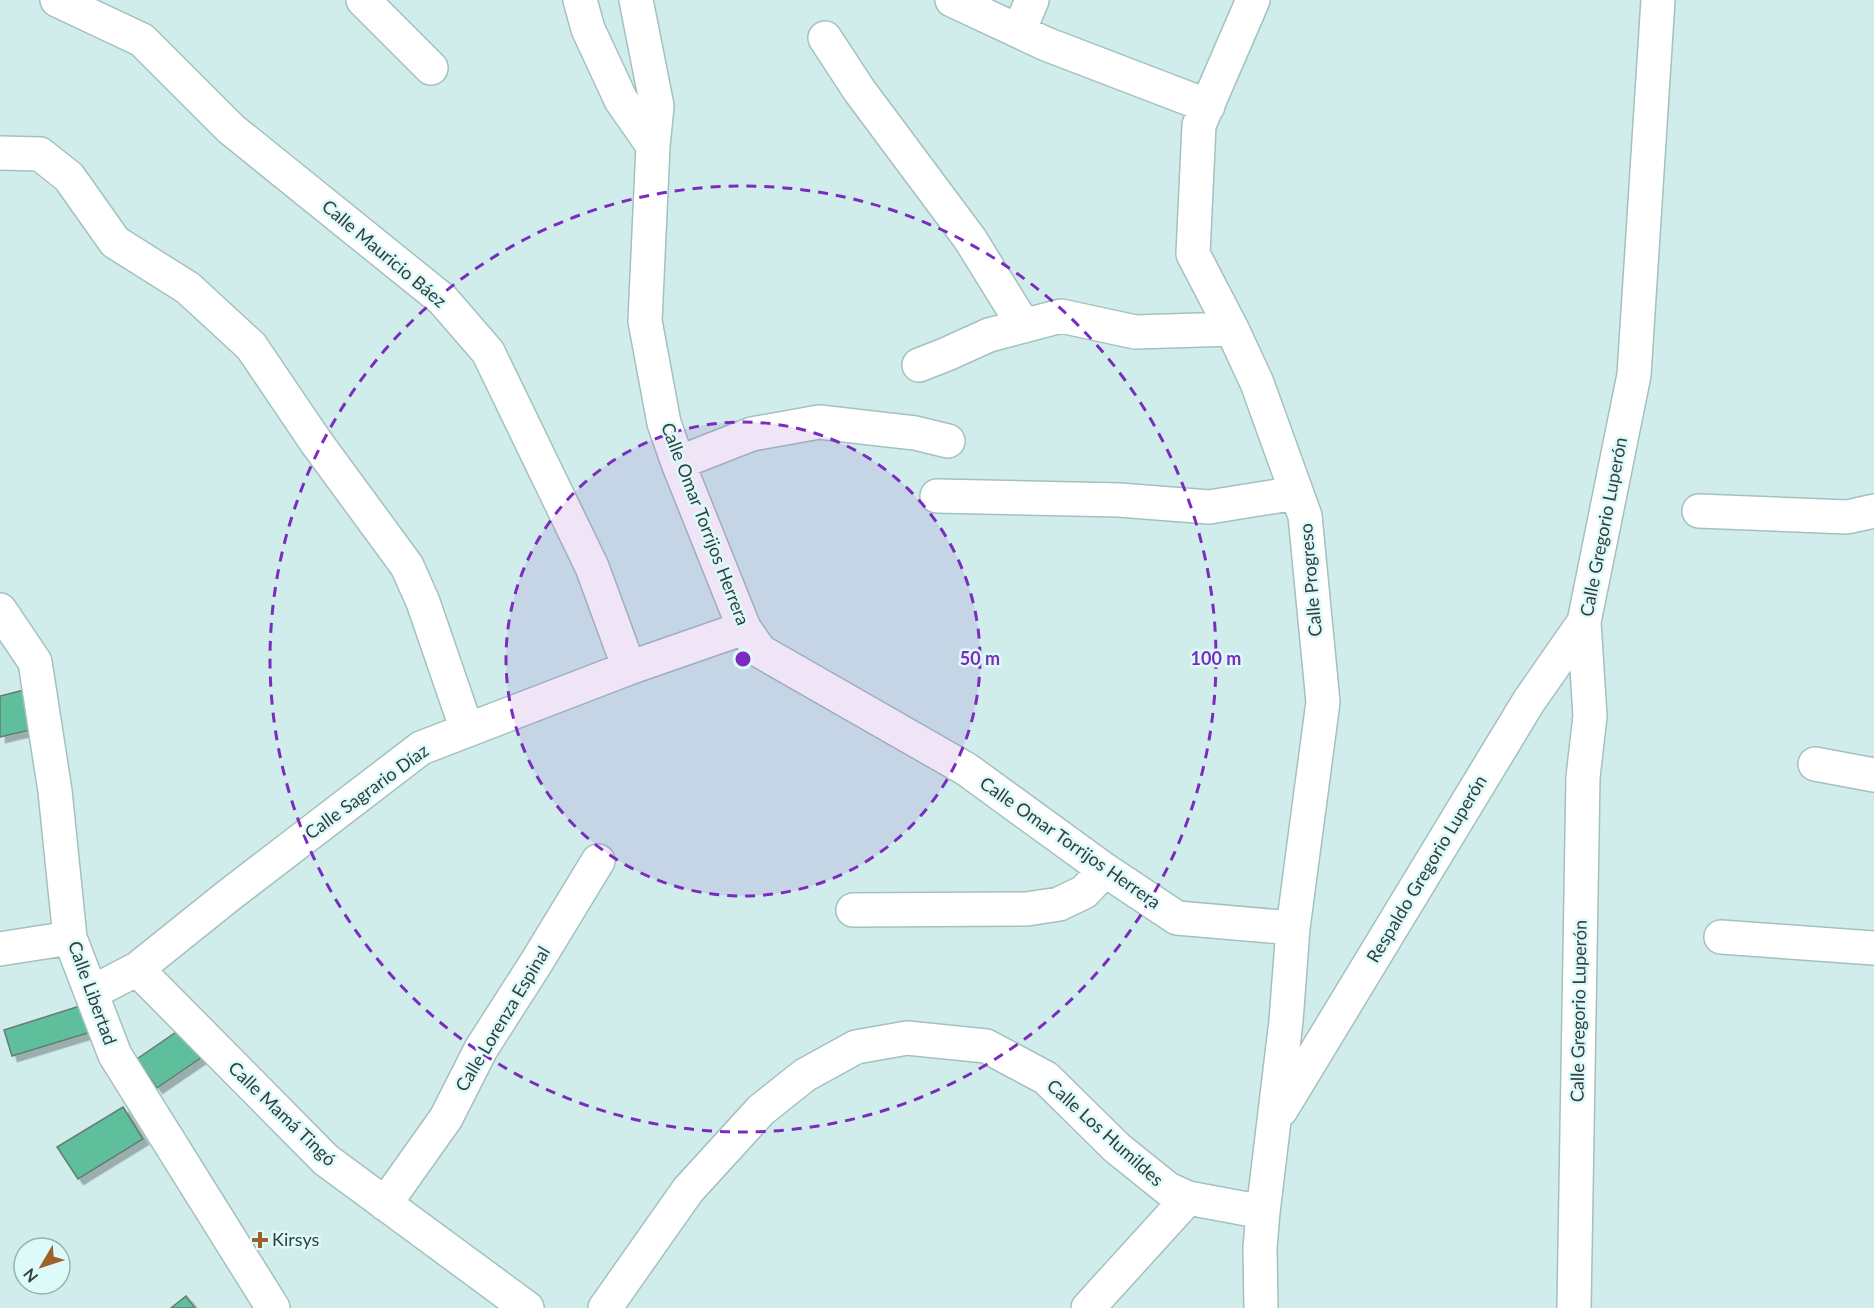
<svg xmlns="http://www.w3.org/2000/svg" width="1874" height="1308" viewBox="0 0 1874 1308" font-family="Lato,sans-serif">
<defs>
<filter id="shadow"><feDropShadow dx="5.5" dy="5.5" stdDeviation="0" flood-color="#0004"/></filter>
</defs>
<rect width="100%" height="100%" fill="#d0edec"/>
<!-- building -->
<path fill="#5ebe9b" stroke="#657c72" stroke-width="1.5" filter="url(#shadow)" d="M24,690L34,729L0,737V696Z
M83,1005L91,1032L12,1056L4,1030Z
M182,1028L202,1057L157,1088L137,1059Z
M123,1107L143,1139L78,1179L57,1147Z
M186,1296L195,1308H171Z"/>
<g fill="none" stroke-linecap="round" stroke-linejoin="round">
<defs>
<path id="minor" d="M57,0L142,40L231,129L443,300L488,352L592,567L629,668
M363,0L431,68
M580,0L588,29L621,100L653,146
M636,0L657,106L653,146L645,321L664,423L678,463L744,628L760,651L966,769L1105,870L1177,918L1293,928
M952,0L1046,44L1208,106
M1253,0L1199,125L1193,254L1232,329L1257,383L1305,516L1323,702L1293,928L1286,1021L1263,1212L1260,1248L1261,1308
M1019,31L1032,0
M825,38L859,90L970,239L1024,326
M0,153L40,154L69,177L115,242L188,288L251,346L316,442L407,566L423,602L467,730
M919,365L947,354L989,335L1061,316L1135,332L1232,329
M678,463L752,434L819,422L915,433L948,441
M937,496L1119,500L1209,507L1296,493
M1699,511L1847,517L1874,511
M0,610L35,662L55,791L70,938L115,1055L273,1308
M1815,764L1874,775
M853,910L1027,909L1059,904L1084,892L1105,870
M1721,937L1874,948
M0,949L70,938
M137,969L326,1160L527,1308
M91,993L137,969L228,896L421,748L629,668L744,628
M1281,1110L1529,701L1584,622
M385,1204L446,1118L481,1049L536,963L598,861
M605,1308L688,1190L761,1110L805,1075L856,1047L907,1038L986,1046L1046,1078L1117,1148L1168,1189L1188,1198
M1088,1308L1188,1198L1263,1212
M1574,1308L1583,777L1590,716L1584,622L1634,375L1658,0"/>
</defs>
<!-- minor casing -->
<use href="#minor" stroke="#a4c0c0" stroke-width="36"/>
<!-- minor -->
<use href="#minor" stroke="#fff" stroke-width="33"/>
</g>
<!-- distance rings -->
<circle cx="743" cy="659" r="237" fill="#7b2cbf" fill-opacity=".12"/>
<g fill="none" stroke="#7b2cbf" stroke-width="3" stroke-dasharray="10 8">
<circle cx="743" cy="659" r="237"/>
<circle cx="743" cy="659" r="473"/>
</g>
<!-- markers -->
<path fill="#a06128" stroke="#ddfafa" stroke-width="2" d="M257 1231h6v6h6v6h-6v6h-6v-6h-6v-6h6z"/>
<g text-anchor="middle" stroke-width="5" stroke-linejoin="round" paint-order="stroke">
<!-- street labels -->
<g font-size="18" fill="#333f3e" stroke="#ddfafa">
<text transform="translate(384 254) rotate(40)" y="6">Calle Mauricio Báez</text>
<text transform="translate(705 524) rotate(69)" y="6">Calle Omar Torrijos Herrera</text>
<text transform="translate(1604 527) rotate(-79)" y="6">Calle Gregorio Luperón</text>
<text transform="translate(1311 580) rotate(-95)" y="6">Calle Progreso</text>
<text transform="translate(367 792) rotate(-36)" y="6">Calle Sagrario Díaz</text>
<text transform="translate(1070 843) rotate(35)" y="6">Calle Omar Torrijos Herrera</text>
<text transform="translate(1427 869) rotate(-59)" y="6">Respaldo Gregorio Luperón</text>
<text transform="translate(92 993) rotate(70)" y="6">Calle Libertad</text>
<text transform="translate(1579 1011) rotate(-89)" y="6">Calle Gregorio Luperón</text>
<text transform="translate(503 1019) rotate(-59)" y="6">Calle Lorenza Espinal</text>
<text transform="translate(282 1114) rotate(44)" y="6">Calle Mamá Tingó</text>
<text transform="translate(1105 1133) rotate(42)" y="6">Calle Los Humildes</text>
</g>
<!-- poi labels -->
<g font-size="18" fill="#333f3e" stroke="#ddfafa" text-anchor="start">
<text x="272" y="1246">Kirsys</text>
</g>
</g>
<circle cx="743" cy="659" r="9" fill="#7b2cbf" stroke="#ddfafa" stroke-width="3"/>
<g font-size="18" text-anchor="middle" font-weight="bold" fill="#7b2cbf" stroke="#ddfafa" stroke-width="5" stroke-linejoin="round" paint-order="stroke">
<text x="980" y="665">50 m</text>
<text x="1216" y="665">100 m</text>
</g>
<!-- north arrow -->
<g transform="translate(42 1266) rotate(231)"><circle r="28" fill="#ddfafa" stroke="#99afaf" stroke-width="1.5"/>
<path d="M0-4.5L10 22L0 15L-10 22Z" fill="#a06128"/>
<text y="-9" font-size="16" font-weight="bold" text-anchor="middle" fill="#333f3e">N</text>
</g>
</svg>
